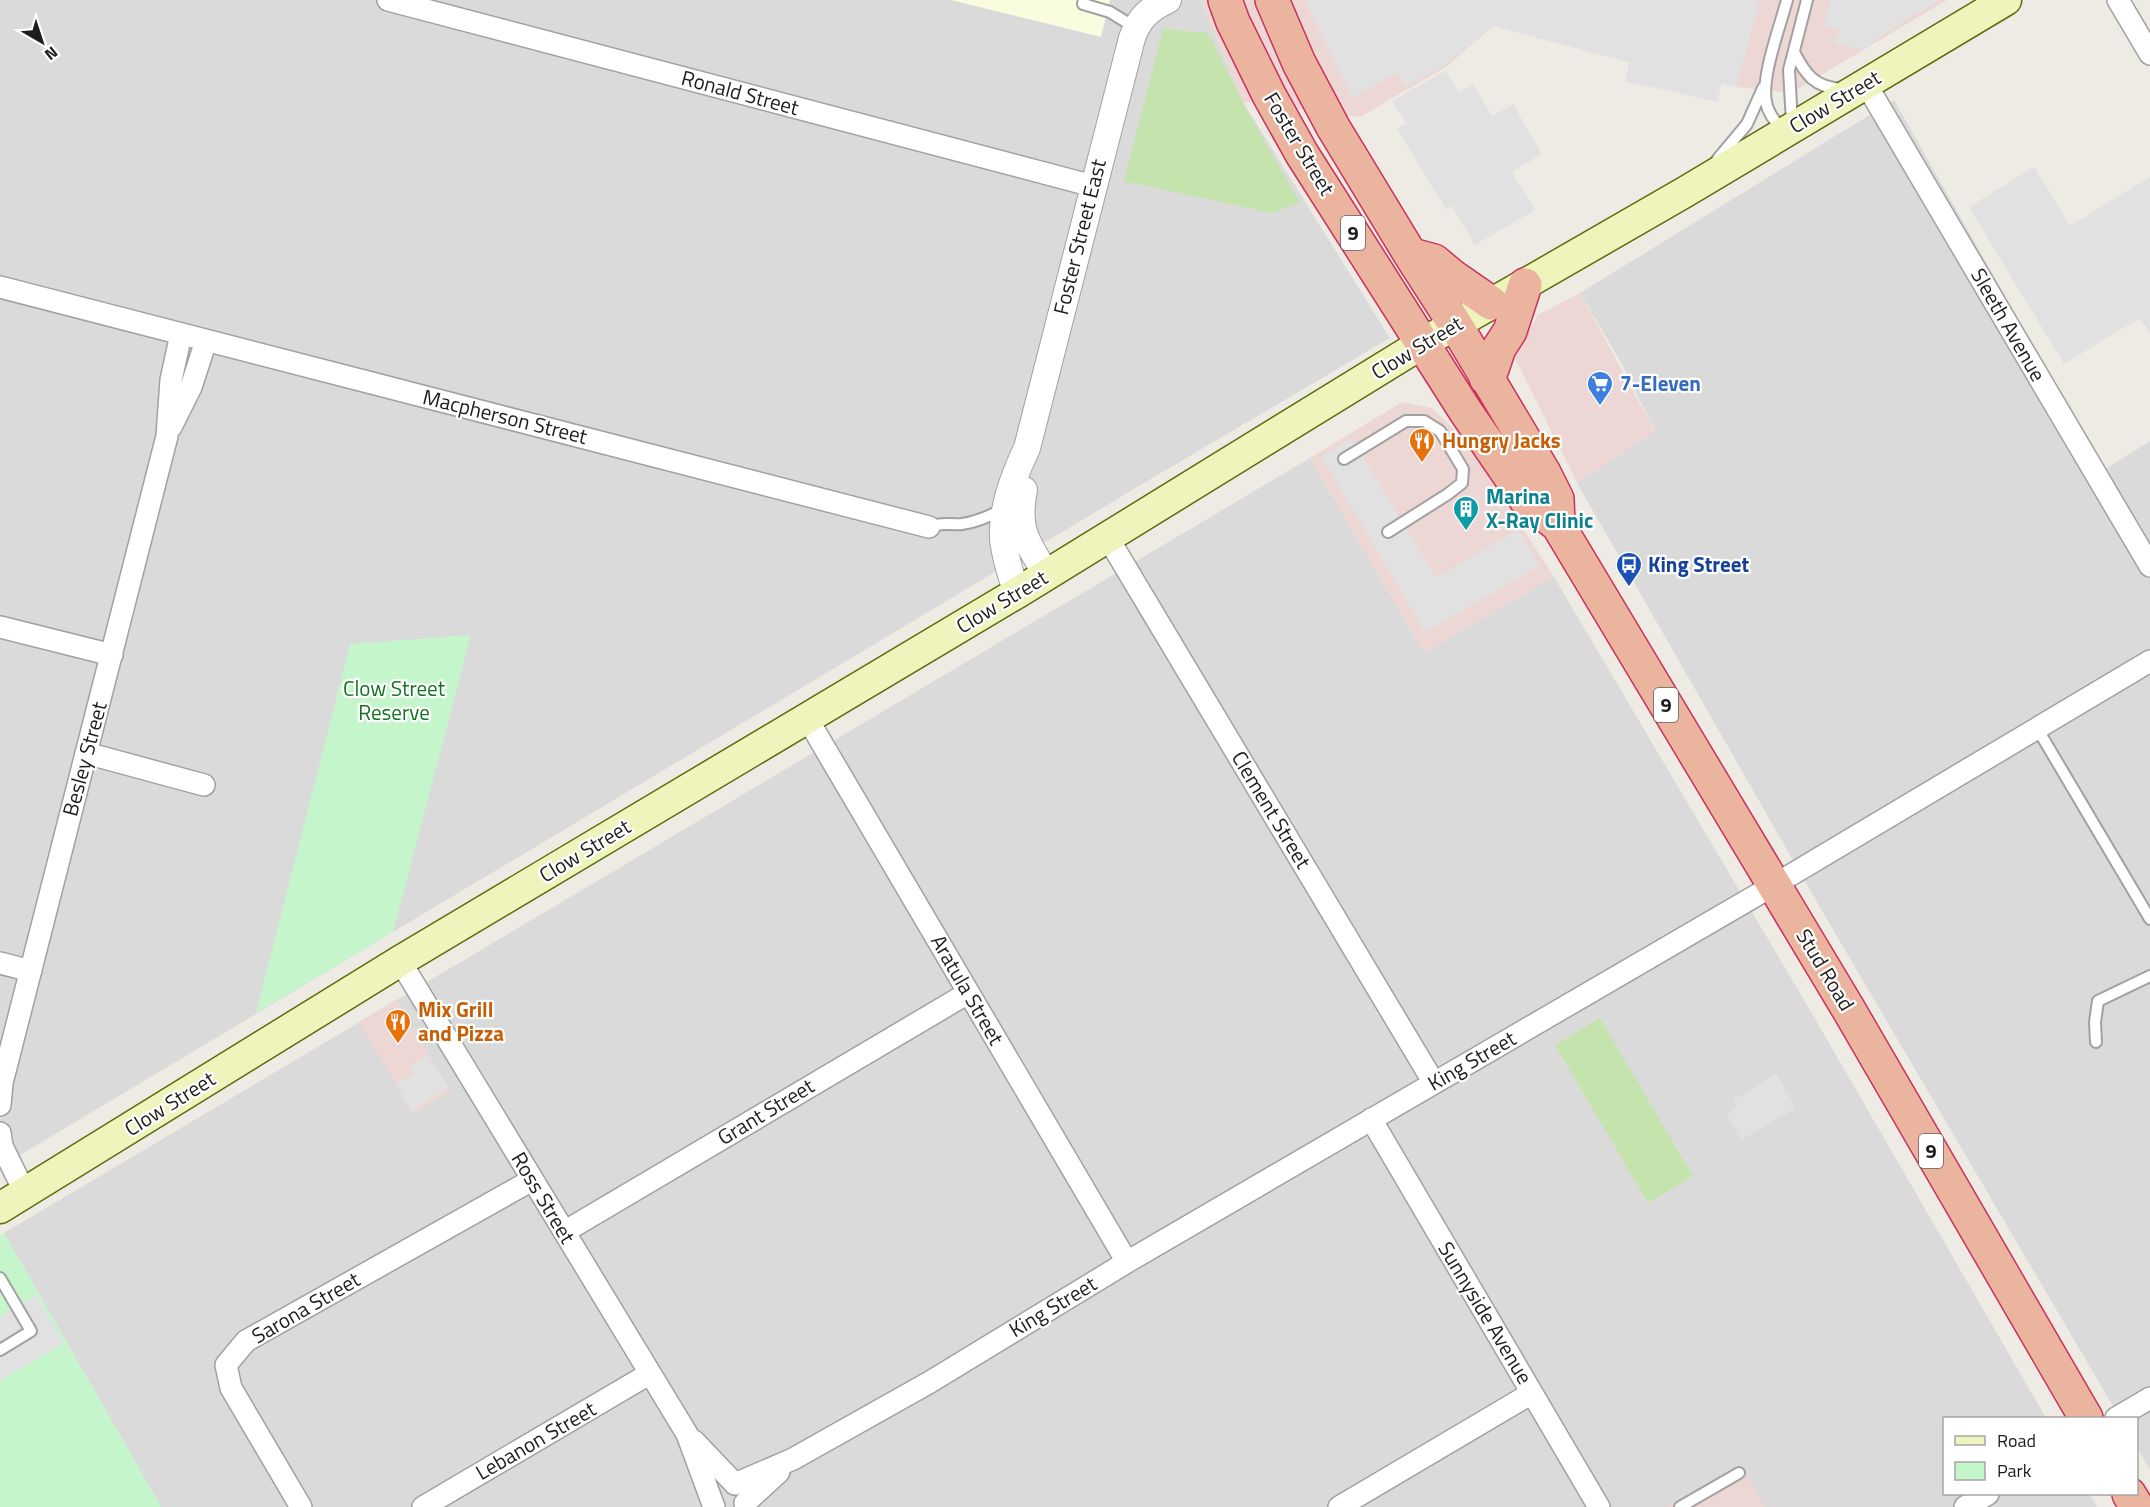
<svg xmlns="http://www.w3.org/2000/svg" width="2150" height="1507" viewBox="0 0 2150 1507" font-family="'Titillium Web',sans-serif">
<rect width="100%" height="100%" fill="#eeebe4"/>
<!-- residential -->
<path fill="#dbdada" d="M0,0H1201L1243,102L1390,338L1149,480L0,1167Z
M1894,100L2104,470L2150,441V1470L2137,1447L2136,1418H2120L1825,916L1577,483L1655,431L1623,366L1580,293Z
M1310,458L1424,653L1554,577L1807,1005L2046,1418H1944V1494H2089L2097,1507H161L4,1233Z"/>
<!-- commercial -->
<path fill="#edd7d4" d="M1201,0H1947L1791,93L1736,87L1630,62L1493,26L1446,67L1360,117L1243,102Z
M1580,293L1655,431L1577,483L1514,357L1538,315Z
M1402,402L1432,408L1469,444L1554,577L1424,653L1310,458Z
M396,1000L451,1091L413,1113L359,1022Z
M1740,1464L1765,1507H1667Z"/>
<!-- education -->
<path fill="#fafcde" d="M951,0H1110L1101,37Z"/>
<!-- grass -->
<path fill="#c5e4ad" d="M1163,29L1208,33L1250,116L1300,203L1271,213L1124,181Z
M1600,1018L1693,1176L1648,1203L1555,1045Z"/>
<!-- park -->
<path fill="#c4f5cb" d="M471,635L393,932L256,1013L350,644Z
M4,1233L161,1507H0V1235Z"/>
<!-- parking -->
<path fill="#e1e1e1" d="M1305,0H1760L1736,87L1722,83L1717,102L1625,81L1629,62L1493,26L1445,65L1405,87L1397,73L1352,98Z
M1830,0H1939L1873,41L1870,46L1864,50L1835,44L1839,29L1824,25Z
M1446,70L1459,93L1473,84L1492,116L1513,104L1542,154L1512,172L1535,210L1475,245L1452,206L1446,209L1397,129L1406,123L1392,101Z
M2034,167L2070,226L2150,177V334L2140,318L2064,364L1969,207Z
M1352,438L1436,577L1518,530L1540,566L1425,632L1321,456Z
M428,1055L448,1088L411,1111L396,1084L413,1074L409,1066Z
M1776,1074L1796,1108L1741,1140L1726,1114L1737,1107L1733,1100Z
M36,1295L64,1343L0,1381V1316Z"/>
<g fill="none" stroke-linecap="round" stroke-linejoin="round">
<defs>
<path id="service" d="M1084,0L1083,4L1110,12L1136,28
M1794,52C1805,74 1815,88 1842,89
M1792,123L1789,70L1807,0
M1783,129C1775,122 1768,113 1766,102C1761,76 1780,27 1787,0
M1717,160L1747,124L1763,88
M1344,459L1406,421H1424L1440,431L1463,469L1462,483L1448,494L1388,532
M929,527C940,522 951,525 962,524C977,522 990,516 1003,509
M2037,728L2150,919
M2096,1042L2095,1022L2098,1001L2150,976
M0,1278L31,1331L0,1350
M1680,1507L1739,1473"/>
<path id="minor" d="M388,0L1093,186
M2118,0L2150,54
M1866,84L2150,566
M0,287L929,527
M171,427L191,387L206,341
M1108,538L1434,1083
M0,627L112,655
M807,718L1127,1262
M86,753L204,785
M400,961L687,1434L714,1507
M0,963L31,971
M0,1105L2,1083L167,436L171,380L181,334
M1371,1119L1599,1507
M0,1133L2,1146L25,1193
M564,1232L968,993
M2116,1418L2150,1398
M694,1441L735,1484
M735,1484L793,1459L930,1382L1127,1262L1774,885L2150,661
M745,1503L779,1472
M301,1507L231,1388L226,1365L246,1341L532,1180
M423,1507L649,1374
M1339,1507L1532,1393
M1965,1507L1988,1494"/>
<path id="tertiary" d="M1024,490C1016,530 1027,542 1047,575
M1017,593C1011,576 1005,557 1003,539C1001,508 1014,475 1027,448L1132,38C1139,18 1149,9 1168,0"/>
<path id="secondary" d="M0,1208L400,961L1017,593L1423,343L1685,192L2006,0"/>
<path id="trunk" d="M1225,0L1233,22L1269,95L1302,154L1466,412L1527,501L1558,525L1849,1010L2086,1418
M1272,0L1299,63L1333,127L1410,254L1455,324L1544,473L1557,499L1558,525
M1412,255L1434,261L1452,276L1491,303
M1486,378L1492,369L1499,348L1510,331L1525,285
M2129,1494L2137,1507"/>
</defs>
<!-- service casing -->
<use href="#service" stroke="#a1a1a1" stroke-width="14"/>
<!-- minor casing -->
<use href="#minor" stroke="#a1a1a1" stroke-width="24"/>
<!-- tertiary casing -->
<use href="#tertiary" stroke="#a1a1a1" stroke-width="28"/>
<!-- secondary casing -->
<use href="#secondary" stroke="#5b6c0d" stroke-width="33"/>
<!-- trunk casing -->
<use href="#trunk" stroke="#cb315c" stroke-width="36"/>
<!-- service -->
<use href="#service" stroke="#fff" stroke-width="10"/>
<!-- minor -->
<use href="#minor" stroke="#fff" stroke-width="21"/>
<!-- tertiary -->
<use href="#tertiary" stroke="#fff" stroke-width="26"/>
<!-- secondary -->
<use href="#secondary" stroke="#eef4bb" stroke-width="30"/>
<!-- trunk -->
<use href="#trunk" stroke="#eab49e" stroke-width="33"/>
</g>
<!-- icons -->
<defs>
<symbol id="supermarket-pin" viewBox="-11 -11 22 30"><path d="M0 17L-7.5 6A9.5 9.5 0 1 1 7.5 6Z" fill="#3f7fe0" stroke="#fff"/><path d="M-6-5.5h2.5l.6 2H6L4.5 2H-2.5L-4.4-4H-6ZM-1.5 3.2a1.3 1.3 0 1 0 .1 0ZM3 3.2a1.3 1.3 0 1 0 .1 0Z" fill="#fff"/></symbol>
<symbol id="restaurant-pin" viewBox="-11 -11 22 30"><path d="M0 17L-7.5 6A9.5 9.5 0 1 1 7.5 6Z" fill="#e8710a" stroke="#fff"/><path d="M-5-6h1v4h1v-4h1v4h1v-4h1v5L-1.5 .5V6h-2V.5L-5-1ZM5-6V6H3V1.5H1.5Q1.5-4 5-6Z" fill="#fff"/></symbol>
<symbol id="building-pin" viewBox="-11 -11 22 30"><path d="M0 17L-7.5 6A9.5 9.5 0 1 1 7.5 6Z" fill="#0f9aa8" stroke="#fff"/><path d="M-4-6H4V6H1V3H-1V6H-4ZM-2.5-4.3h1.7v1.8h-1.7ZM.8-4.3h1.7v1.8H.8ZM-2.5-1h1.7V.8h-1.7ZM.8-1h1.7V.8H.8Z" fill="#fff"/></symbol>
<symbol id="bus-pin" viewBox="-11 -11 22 30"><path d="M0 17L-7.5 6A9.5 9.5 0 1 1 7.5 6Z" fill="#1a4fb4" stroke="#fff"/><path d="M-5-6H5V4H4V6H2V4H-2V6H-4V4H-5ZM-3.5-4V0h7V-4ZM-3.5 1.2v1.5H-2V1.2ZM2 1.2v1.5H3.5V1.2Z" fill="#fff"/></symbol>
</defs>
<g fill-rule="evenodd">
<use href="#supermarket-pin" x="1585" y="369" width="30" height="40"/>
<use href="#restaurant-pin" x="1407" y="426" width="30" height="40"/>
<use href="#building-pin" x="1451" y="494" width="30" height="40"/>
<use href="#bus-pin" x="1614" y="550" width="30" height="40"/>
<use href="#restaurant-pin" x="383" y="1007" width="30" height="40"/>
</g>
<g text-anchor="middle" stroke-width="4.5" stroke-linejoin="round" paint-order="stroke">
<!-- shield labels -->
<g fill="#fff" stroke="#616161" stroke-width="1.5">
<rect x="1341" y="216" width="24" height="34" rx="4.5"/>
<rect x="1654" y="688" width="24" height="34" rx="4.5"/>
<rect x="1919" y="1134" width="24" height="34" rx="4.5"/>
</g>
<g font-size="20" font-weight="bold" fill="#1d1d1d">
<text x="1353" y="240">9</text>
<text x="1666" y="712">9</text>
<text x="1931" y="1158">9</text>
</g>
<!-- street labels -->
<g font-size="21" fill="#1d1d1d" stroke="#fff">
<text transform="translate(740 93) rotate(15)" y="7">Ronald Street</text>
<text transform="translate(1835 102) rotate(-31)" y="7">Clow Street</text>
<text transform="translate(1299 144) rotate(59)" y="7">Foster Street</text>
<text transform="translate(1080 237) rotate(-76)" y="7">Foster Street East</text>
<text transform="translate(2008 325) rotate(60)" y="7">Sleeth Avenue</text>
<text transform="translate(1417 348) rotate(-31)" y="7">Clow Street</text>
<text transform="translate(505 417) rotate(14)" y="7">Macpherson Street</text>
<text transform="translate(1002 602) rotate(-31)" y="7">Clow Street</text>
<text transform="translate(85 759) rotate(-75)" y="7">Besley Street</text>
<text transform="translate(1271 810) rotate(59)" y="7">Clement Street</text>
<text transform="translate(585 851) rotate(-31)" y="7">Clow Street</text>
<text transform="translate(1825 970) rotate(59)" y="7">Stud Road</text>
<text transform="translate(967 990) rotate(60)" y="7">Aratula Street</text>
<text transform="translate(1472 1061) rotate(-30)" y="7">King Street</text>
<text transform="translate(170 1104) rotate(-32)" y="7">Clow Street</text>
<text transform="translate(766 1112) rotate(-31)" y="7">Grant Street</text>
<text transform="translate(543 1198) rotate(59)" y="7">Ross Street</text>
<text transform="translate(1053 1307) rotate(-31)" y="7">King Street</text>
<text transform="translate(306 1308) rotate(-30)" y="7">Sarona Street</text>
<text transform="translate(1485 1313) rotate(59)" y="7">Sunnyside Avenue</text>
<text transform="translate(536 1441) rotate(-30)" y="7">Lebanon Street</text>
</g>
<!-- shop labels -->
<g font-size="21" font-weight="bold" fill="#366cbe" stroke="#fff" text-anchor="start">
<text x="1620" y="391">7-Eleven</text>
</g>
<!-- food labels -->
<g font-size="21" font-weight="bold" fill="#c56008" stroke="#fff" text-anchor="start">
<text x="1442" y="448">Hungry Jacks</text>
<text x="418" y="1017">Mix Grill<tspan x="418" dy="24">and Pizza</tspan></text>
</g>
<!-- culture labels -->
<g font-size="21" font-weight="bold" fill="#0d838f" stroke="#fff" text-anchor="start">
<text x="1486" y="504">Marina<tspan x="1486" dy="24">X-Ray Clinic</tspan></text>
</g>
<!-- transit labels -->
<g font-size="21" font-weight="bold" fill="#164399" stroke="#fff" text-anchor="start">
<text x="1648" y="572">King Street</text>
</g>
<!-- park labels -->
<g font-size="21" fill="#137321" stroke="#fff">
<text x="394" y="696">Clow Street<tspan x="394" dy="24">Reserve</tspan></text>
</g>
</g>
<!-- legend -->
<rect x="1943" y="1417" width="195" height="78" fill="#ffffff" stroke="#a5a5a5" stroke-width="1.5"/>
<rect x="1955" y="1436" width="30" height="9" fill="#eef4bb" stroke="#a5a5a5" stroke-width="1.5"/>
<text x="1997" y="1447" font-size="18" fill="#1d1d1d">Road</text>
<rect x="1955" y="1462" width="30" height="18" fill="#c4f5cb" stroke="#a5a5a5" stroke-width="1.5"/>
<text x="1997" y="1477" font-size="18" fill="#1d1d1d">Park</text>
<!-- north arrow -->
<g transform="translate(42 42) rotate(141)" stroke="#ffffff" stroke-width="4.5" paint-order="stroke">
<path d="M0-4.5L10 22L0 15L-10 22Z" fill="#1d1d1d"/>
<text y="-9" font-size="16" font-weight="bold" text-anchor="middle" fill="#1d1d1d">N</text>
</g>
</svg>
